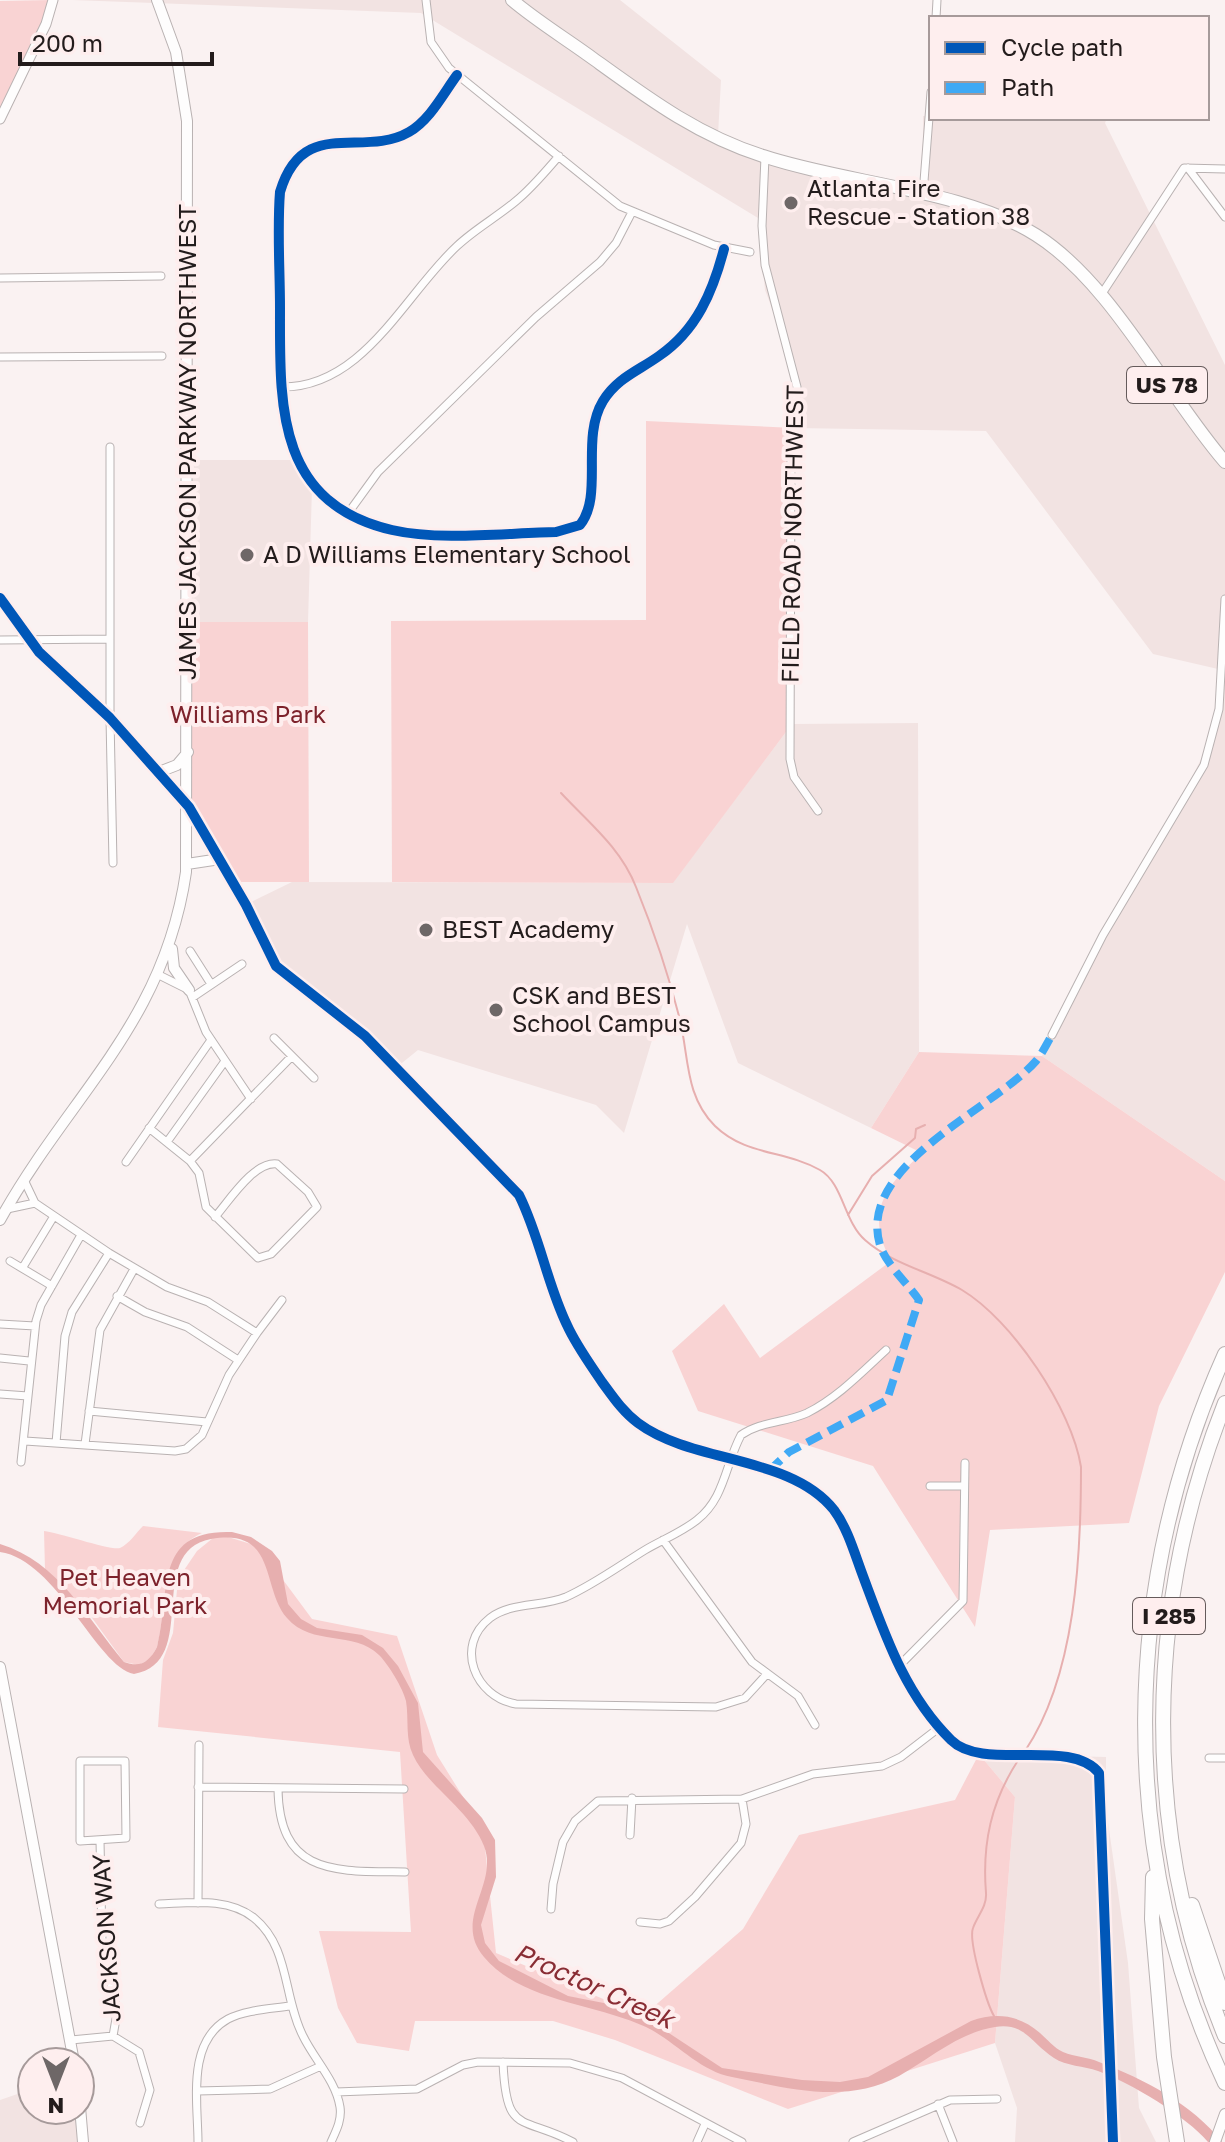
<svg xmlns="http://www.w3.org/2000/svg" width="1225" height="2142" viewBox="0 0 1225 2142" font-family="'Golos Text',sans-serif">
<rect width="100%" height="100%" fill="#faf2f2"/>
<!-- built -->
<path fill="#f2e3e2" d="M72,0H620L721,80L718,135L797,160L924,191L923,116L1107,118L1105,123L1225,365V1181L1042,1056L1106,925L1168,824L1218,726V669L1153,654L986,431L795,428L798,377L765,290L758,218L421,13Z
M184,460H295L312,488L308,622H186Z
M918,723L919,1052L871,1128L738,1063L687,924L624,1133L596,1105L418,1050L397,1067L276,966L247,904L292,882L672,883L792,724Z
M979,1754L1106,1757V1808L1128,1963L1139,2108L1156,2142H1015L1017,2108L995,2043L1015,1797Z
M80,2071L87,2142H0V2100L32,2089V2110H80Z"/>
<!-- green -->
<path fill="#f9d3d3" d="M52,0L0,114V1Z
M646,421L795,428L792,724L673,883L392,882L391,621L646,620Z
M186,622H308L309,882H235L190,808Z
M919,1052L1042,1056L1225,1181V1272L1159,1406L1129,1523L990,1530L975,1627L873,1466L698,1411L672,1351L724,1304L760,1358L891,1261C865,1212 884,1188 922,1153L871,1128Z
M143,1526L202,1533C157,1553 168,1606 157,1647L150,1659L139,1665L124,1662L87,1611L45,1570L44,1531C60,1533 112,1551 120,1548C129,1544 136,1533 143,1526Z
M218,1534L258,1546L312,1619L397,1636L437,1755L483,1829L496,1953L643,2016L743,1929L799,1835L955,1800L979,1754L1015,1797L995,2043L788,2109L615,2040L553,2021H415L409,2051L357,2043L338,2008L319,1931L411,1932L400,1752L158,1727L163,1660L173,1633L178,1579L197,1551Z"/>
<!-- water -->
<path fill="#e7afaf" d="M232,1532L251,1537L272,1551L280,1561L288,1604L301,1619L317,1628L362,1635L383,1648L398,1666L418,1703L423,1752L482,1818L495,1840L496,1877L481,1925L485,1943L499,1961L568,1996L619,2006L646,2018L722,2068L802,2080L840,2082L868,2077L971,2021C996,2012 1020,2015 1040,2033C1047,2039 1054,2048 1063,2052C1075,2057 1088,2057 1099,2062C1144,2079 1192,2104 1222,2142H1208C1186,2116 1131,2083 1098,2071C1084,2066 1066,2066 1054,2058C1032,2044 1025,2022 995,2027C960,2032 929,2059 899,2076C846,2105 788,2088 732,2077C699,2071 675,2041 646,2027C597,2004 520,2001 484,1957C452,1919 499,1885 484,1846C470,1810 427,1786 413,1755C405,1738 409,1719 406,1701C403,1688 388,1664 379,1655C354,1630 312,1647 287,1618C261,1589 278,1527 211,1539C143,1552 202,1662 134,1674C97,1667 57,1560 0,1552V1544C59,1562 87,1618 124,1662C141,1668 149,1662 157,1647C171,1591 153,1529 232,1532Z"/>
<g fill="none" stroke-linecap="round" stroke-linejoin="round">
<!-- stream -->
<path stroke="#e7afaf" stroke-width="2" d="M561,793C589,823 621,848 636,887C653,929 669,976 680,1020C689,1058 685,1096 715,1126C746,1156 785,1150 820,1170C843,1183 844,1222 865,1240C892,1264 931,1272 962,1290C1012,1320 1072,1409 1081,1467C1081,1556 1076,1675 1025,1751
M848,1215L872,1176L915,1138L916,1129L925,1125
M994,2016C987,2004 968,1941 973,1928C977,1916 987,1907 986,1893C982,1844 991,1801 1019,1759"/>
<defs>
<path id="minor" d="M426,0L431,42L449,68L620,206L714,245L750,252
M936,18L937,0
M457,75C443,94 430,120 409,132C362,159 303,115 280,192C277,230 280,270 280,308C280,403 275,503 392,530C440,541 506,533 556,532L580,525C604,495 580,439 603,401C617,378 638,371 659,356C697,330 713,291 724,249
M765,157L762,226L765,265L797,387L791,455L790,759L794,777L818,811
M1188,168L1225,217
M923,194L931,92
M0,278L161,276
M1101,295L1184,168L1225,169
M0,357L162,356
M280,387C363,389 404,295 457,246C475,229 497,217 516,201C532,188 545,172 559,156
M110,447V718L113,863
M349,512L378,472L536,317L600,262L616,243L632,212
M0,640L110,639
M190,951L211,984
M159,975L189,990L206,1032L251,1099
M193,997L242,964
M1052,1035L1103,935L1204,765L1219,709L1225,599
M274,1038L314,1078
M149,1128L190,1161L199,1173L206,1207L258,1258L271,1254L317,1207L308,1192L277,1164C254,1161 229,1201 215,1217
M167,1142L225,1061
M190,1161L292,1056
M126,1162L211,1040
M25,1182L35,1203L109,1253L167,1287L208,1302L257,1333L282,1300
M7,1209L35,1203
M10,1261L52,1286
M23,1267L54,1216
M117,1296L145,1312L187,1327L238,1360
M0,1324L35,1326
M0,1358L29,1361
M0,1394L28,1396
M89,1411L207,1422
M25,1441L175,1451L186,1449L202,1435L229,1375L257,1333
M56,1443L65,1336L72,1312L109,1253
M85,1444L100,1330L134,1269
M21,1462L36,1321L41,1305L81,1235
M930,1486H964
M663,1540L752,1662L798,1696L815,1725
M898,1667L963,1601L965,1463
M766,1675L745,1698L716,1707L516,1704C475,1697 454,1646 490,1618C511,1602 542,1607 566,1597C593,1585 619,1566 645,1550C662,1540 682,1532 697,1520C725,1498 725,1465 741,1435C761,1421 785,1423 807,1413C837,1398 861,1373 886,1350
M1209,1758H1225
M80,1761H125L126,1838L80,1841Z
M198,1787L404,1789
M278,1788C279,1876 335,1871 405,1872
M630,1835L632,1798
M100,1840L102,1941L117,2013L113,2036
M198,1903L199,1745
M159,1904C190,1903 228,1897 254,1918C290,1947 283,1997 303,2036C314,2059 336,2081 340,2107C342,2120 336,2131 331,2142
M551,1909L553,1884L563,1842L575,1821L598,1801L742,1799L813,1774L882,1766L901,1757L940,1727
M640,1922L660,1924L669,1921L695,1897L741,1843L746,1824L742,1799
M71,2040L113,2036L139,2052L150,2090L140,2123
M503,2062C506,2136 521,2115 573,2142
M198,2091L270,2089L321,2066
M336,2092L417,2089L463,2065L478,2062L570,2063L622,2078L742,2142
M938,2104L953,2142
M198,2142C198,2103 186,2042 228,2019C245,2010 270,2009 290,2006
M697,2142L705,2124
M853,2142L950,2100L997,2099"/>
<path id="tertiary" d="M0,119L46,24L53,0
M0,598L39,652L110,718L189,807L246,905L276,966L365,1036L519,1195C540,1237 547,1284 567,1325C576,1345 590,1364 602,1382C613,1397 623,1412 638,1423C693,1464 791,1455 834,1510C848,1529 855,1555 863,1576C885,1635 905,1695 951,1740C983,1772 1071,1737 1099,1773L1113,2142"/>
<path id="secondary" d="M159,772L177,765L188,752
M187,864L220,859
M172,949L174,968L189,990
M0,1220C69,1095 164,1024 186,872L187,121L176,52L157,0
M0,1667L74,2062
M80,2107L83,2142
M1215,2142L1225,2114"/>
<path id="primary" d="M512,0C538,22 568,40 595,60C649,99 699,136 763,156C843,183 966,190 1036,235C1112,283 1166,394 1225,462"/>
<path id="motorway" d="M1225,1354C1121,1586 1116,1852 1225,2083
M1225,1403C1144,1607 1141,1833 1225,2036
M1153,1877L1152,1919L1164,2057L1177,2142
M1192,1905L1225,2003"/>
</defs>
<!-- minor casing -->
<use href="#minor" stroke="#b9b2b2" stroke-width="9"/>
<!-- tertiary casing -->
<use href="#tertiary" stroke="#b9b2b2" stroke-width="11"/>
<!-- secondary casing -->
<use href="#secondary" stroke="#b9b2b2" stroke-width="12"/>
<!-- primary casing -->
<use href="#primary" stroke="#b9b2b2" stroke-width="14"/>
<!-- motorway casing -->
<use href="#motorway" stroke="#b9b2b2" stroke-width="16"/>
<!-- minor -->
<use href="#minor" stroke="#fefdfd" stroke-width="7"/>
<!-- tertiary -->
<use href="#tertiary" stroke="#fefdfd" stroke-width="9"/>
<!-- secondary -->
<use href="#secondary" stroke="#fefdfd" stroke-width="10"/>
<!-- primary -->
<use href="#primary" stroke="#fefdfd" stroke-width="12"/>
<!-- motorway -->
<use href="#motorway" stroke="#fefdfd" stroke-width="14"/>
<!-- quiet -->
<path stroke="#3fa9f5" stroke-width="8" stroke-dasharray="16 8" stroke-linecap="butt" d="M769,1471L789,1452L887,1400L919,1300C908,1284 885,1263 880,1245C856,1165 994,1109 1036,1061C1042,1054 1047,1043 1052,1035"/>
<defs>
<path id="cycleway" d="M457,75C443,94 430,120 409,132C362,159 303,115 280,192C277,230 280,270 280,308C280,403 275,503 392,530C440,541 506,533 556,532L580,525C604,495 580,439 603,401C617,378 638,371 659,356C697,330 713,291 724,249
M0,598L39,652L110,718L189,807L246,905L276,966L365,1036L519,1195C540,1237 547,1284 567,1325C576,1345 590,1364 602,1382C613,1397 623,1412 638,1423C693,1464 791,1455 834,1510C848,1529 855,1555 863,1576C885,1635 905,1695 951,1740C983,1772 1071,1737 1099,1773L1113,2142"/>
</defs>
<!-- cycleway casing -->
<use href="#cycleway" stroke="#feeeee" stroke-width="15"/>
<!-- cycleway -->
<use href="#cycleway" stroke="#0057b8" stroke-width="10"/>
</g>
<!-- markers -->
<g fill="#6e6767" stroke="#feeeee" stroke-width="3">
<circle cx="791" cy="203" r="8"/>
<circle cx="247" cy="555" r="8"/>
<circle cx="426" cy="930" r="8"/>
<circle cx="496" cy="1010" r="8"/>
</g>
<g text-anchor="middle" stroke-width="8" stroke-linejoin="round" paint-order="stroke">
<!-- shield labels -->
<g fill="#feeeee" stroke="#655b5b" stroke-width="2">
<rect x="1127" y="367" width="80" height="36" rx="6"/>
<rect x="1133" y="1598" width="72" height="36" rx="6"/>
</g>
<g font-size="22" font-weight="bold" fill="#231c1c">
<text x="1167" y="393">US 78</text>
<text x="1169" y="1624">I 285</text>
</g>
<!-- poi labels -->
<g font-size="24" fill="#231c1c" stroke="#feeeee" text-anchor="start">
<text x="807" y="197">Atlanta Fire<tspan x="807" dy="28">Rescue - Station 38</tspan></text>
<text x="263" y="563">A D Williams Elementary School</text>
<text x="442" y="938">BEST Academy</text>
<text x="512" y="1004">CSK and BEST<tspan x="512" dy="28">School Campus</tspan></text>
</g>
<!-- street labels -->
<g font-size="24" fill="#231c1c" stroke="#feeeee">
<text transform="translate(188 442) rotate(-90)" y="8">JAMES JACKSON PARKWAY NORTHWEST</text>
<text transform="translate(793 534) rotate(-89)" y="8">FIELD ROAD NORTHWEST</text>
<text transform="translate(107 1938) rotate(-94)" y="8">JACKSON WAY</text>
</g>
<!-- park labels -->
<g font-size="24" fill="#7d222b" stroke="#feeeee">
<text x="248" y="723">Williams Park</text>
<text x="125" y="1586">Pet Heaven<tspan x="125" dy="28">Memorial Park</tspan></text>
</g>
<!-- water labels -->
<g font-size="26" font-style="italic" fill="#892d34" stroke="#feeeee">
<text transform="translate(594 1986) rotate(24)" y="9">Proctor Creek</text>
</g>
</g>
<!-- legend -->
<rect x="929" y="16" width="280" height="104" fill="#feeeee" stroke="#a69a9a" stroke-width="2"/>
<rect x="945" y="42" width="40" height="12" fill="#0057b8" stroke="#a69a9a" stroke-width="2"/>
<text x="1001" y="56" font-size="24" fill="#231c1c">Cycle path</text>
<rect x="945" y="82" width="40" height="12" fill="#3fa9f5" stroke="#a69a9a" stroke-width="2"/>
<text x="1001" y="96" font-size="24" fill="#231c1c">Path</text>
<!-- north arrow -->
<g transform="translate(56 2086) rotate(180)"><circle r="38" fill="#feeeee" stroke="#a69a9a" stroke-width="2"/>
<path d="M0-6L14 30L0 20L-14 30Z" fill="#6e6767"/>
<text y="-12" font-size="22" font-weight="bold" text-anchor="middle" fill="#231c1c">N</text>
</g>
<!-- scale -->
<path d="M20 52v12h192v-12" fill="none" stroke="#231c1c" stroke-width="4"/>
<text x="32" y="52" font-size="24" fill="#231c1c" stroke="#feeeee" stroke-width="6" paint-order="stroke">200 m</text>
</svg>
